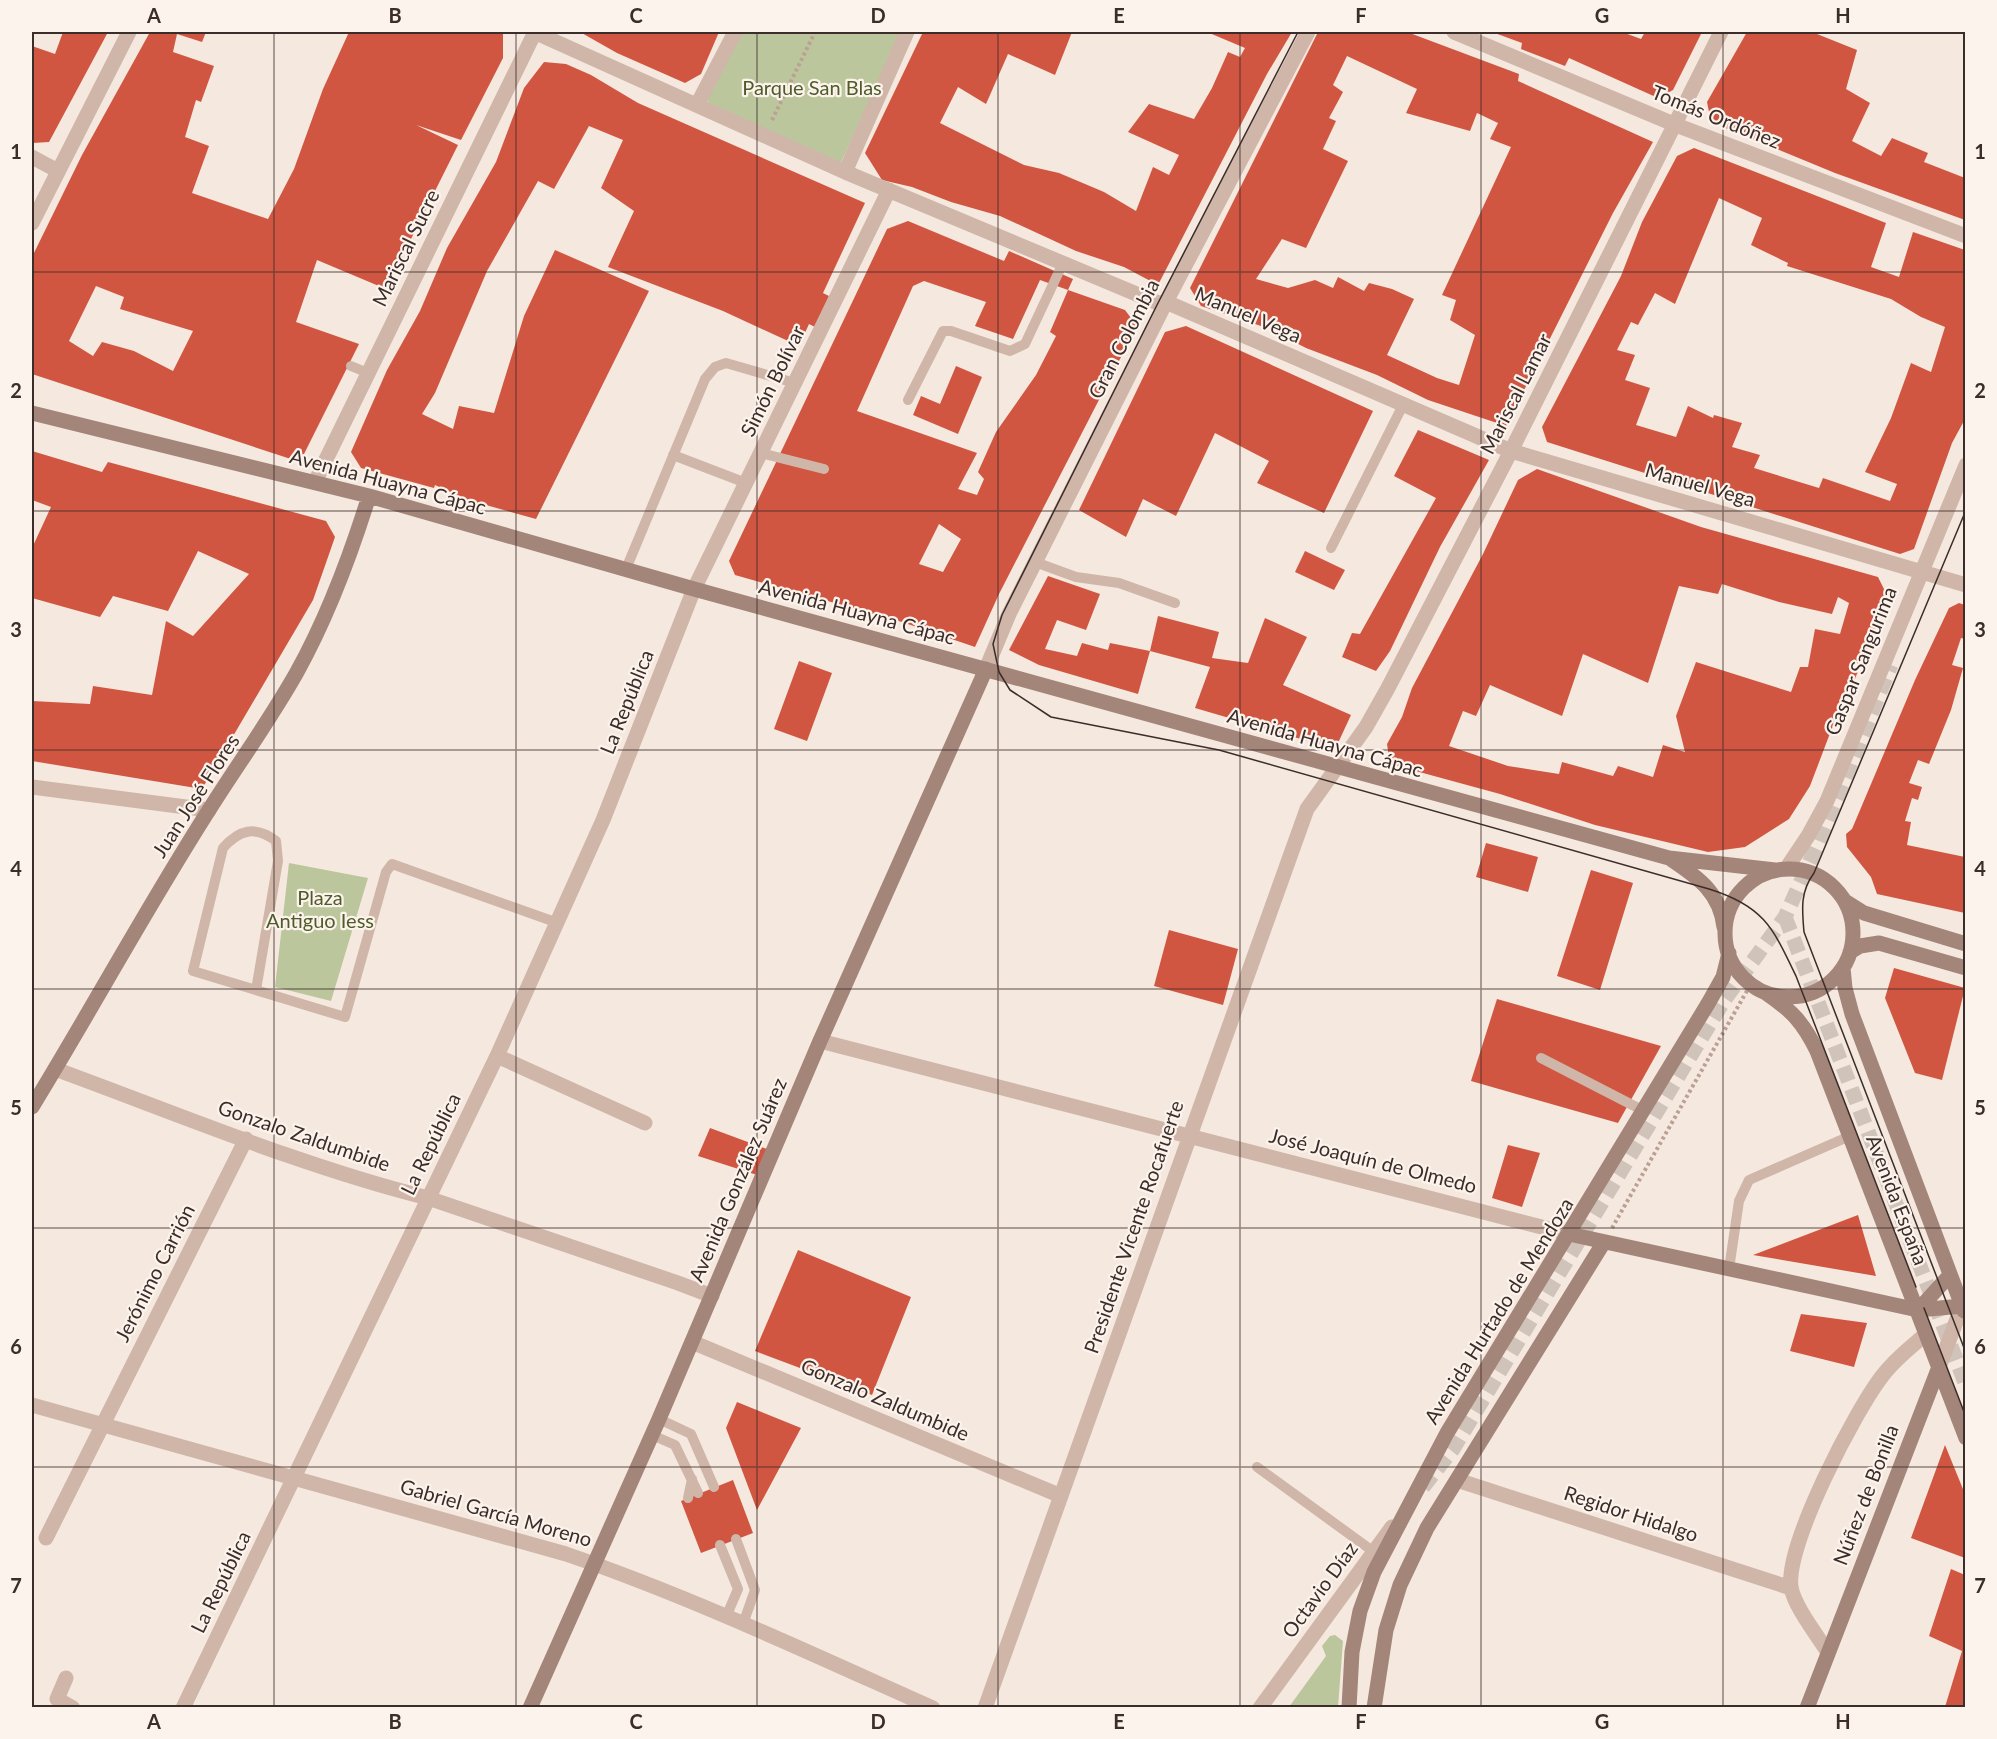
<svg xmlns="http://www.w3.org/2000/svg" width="1997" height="1739" viewBox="0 0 1997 1739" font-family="Lato,sans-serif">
<rect width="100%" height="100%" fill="#f5e8de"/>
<!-- green -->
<path fill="#bcc69c" d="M740,32H902L841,162H836L709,103L706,99Z
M289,863L368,878L331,1001L275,987Z
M1335,1635L1343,1641L1338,1707H1289L1326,1656L1322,1646L1330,1636Z"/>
<!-- building -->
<path fill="#d15641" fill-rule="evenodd" d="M63,32H108L49,142L33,143L32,46L55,54Z
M150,32H206L202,42L177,34L173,52L214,66L201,102L196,100L185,137L209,146L192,193L268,219L294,169L323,89L349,32H497L503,34V58L461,140L416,125L458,145L386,289L317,260L296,322L359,344L300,462L32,374V257L82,155ZM96,286L124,297L120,309L193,331L173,371L134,351L102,342L93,356L69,341Z
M580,32H719L701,74L685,83L617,53Z
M923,32H1072L1055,75L1008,54L986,104L958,87L940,123L1024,165L1059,173L1104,192L1136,211L1153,167L1169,175L1179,155L1128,132L1149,104L1194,119L1212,88L1228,52L1240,57L1245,48L1207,32H1292L1267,74L1158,285L1124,267L1076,251L1000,216L951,202L912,187L882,180L865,153Z
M1318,32H1407L1519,74L1518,81L1653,142L1613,213L1506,426L1428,400L1377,375L1306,348L1267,328L1201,306L1190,288ZM1347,56L1417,89L1406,113L1470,131L1477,113L1498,123L1490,139L1511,147L1442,295L1456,300L1450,320L1475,335L1459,385L1437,378L1387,355L1414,299L1392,289L1369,283L1364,291L1338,277L1333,288L1315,280L1288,288L1256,279L1282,239L1306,248L1348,161L1323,149L1336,121L1329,118L1343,92L1333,85Z
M1492,32H1622L1641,39L1645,32H1702L1673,90L1658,98L1569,58L1565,66L1521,49L1522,43Z
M1747,32H1812L1857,50L1846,89L1870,103L1852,141L1881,156L1892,138L1928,153L1924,162L1965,178V220L1835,173L1711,122L1707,102Z
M544,62L566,64L591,75L638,103L865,203L823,293L829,296L815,327L809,324L799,346L723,311L608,267L634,211L601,188L623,140L589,126L554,189L538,181L487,271L435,393L422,414L453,429L459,406L494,413L524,316L555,250L649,291L536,519L468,500L435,485L434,488L361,468L351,452L387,370L420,311L447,248L496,162L524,88Z
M1694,148L1886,223L1871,267L1899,277L1913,232L1965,250V419L1952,443L1914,549L1900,554L1547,442L1542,427L1621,276L1642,222L1677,156ZM1719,198L1762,218L1751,245L1788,263L1787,266L1891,299L1921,317L1945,327L1931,372L1911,363L1891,418L1865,472L1897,484L1890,501L1823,478L1819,488L1754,468L1760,455L1732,447L1742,423L1714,415L1713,418L1688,406L1676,437L1636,425L1650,388L1625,380L1635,355L1617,350L1631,322L1638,325L1655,293L1675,304Z
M908,221L1004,261L1009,251L1073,279L1068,290L1125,310L1137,326L999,594L975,647L902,622L735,575L729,561L887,229ZM1040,280L1068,290L1050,332L1056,336L1036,375L996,432L978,472L984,479L977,495L958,489L977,453L857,411L913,286L924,281L986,302L975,326L1013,339ZM939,524L961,539L943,572L919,564Z
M1186,326L1373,411L1324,513L1257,483L1269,461L1215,433L1176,516L1143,499L1126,537L1079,510L1165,332Z
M956,366L982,377L958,434L913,415L921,396L940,404Z
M1418,430L1489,460L1440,547L1390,651L1376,671L1342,657L1352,633L1360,634L1436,498L1394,476Z
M32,451L102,472L108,462L326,521L335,537L313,600L202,789L32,761V701L90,704L93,686L152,695L166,621L193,636L249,574L198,551L168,611L113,596L100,617L32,598V548L51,507L32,500Z
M1537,469L1701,527L1878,577L1885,591L1875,630L1852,686L1840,707L1810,786L1789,819L1745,847L1708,852L1595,825L1500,794L1390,764L1387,744L1402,717L1412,688L1483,554L1518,480ZM1722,584L1779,602L1832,614L1838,597L1849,603L1840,634L1815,629L1808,667H1800L1791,692L1696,662L1676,716L1685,752L1663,745L1653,777L1618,766L1613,776L1562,762L1559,774L1508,766L1449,746L1463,711L1476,716L1490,685L1562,716L1583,654L1648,683L1679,586L1718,594Z
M1305,551L1345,570L1334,590L1295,572Z
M1048,576L1100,594L1086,630L1057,620L1045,649L1077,656L1082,643L1108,650L1110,643L1150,651L1138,694L1039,665L1009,650Z
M1959,603L1965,605V639L1961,638L1952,665L1963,668L1951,710L1929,764L1918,760L1909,783L1922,787L1918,800L1912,798L1905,821L1911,822L1907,845L1965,857V913L1877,894L1871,877L1847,847L1846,834L1852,829L1915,680L1949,608Z
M1158,616L1219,632L1212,658L1248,663L1265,618L1307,637L1283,685L1351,715L1338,743L1328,747L1195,708L1210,667L1150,651Z
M799,661L832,673L807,741L774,729Z
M1486,843L1538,857L1528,892L1476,877Z
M1591,870L1633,883L1600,990L1557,976Z
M1169,930L1238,949L1223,1005L1154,986Z
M1894,968L1965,988L1942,1080L1915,1073L1885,998Z
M1497,999L1661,1046L1618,1123L1471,1081Z
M710,1128L767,1149L757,1175L698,1156Z
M1508,1145L1540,1153L1522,1207L1492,1198Z
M1858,1215L1876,1276L1753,1255Z
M798,1250L911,1297L872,1395L755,1351Z
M1801,1314L1867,1323L1854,1367L1790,1351Z
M737,1402L801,1428L757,1510L726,1428Z
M1945,1445L1965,1494V1558L1911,1538Z
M733,1480L753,1533L701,1553L681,1501Z
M1951,1569L1965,1575V1707H1945L1962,1651L1929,1636Z"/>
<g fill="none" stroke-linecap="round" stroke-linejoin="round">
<!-- street-tunnel -->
<path stroke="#d0c3ba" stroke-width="15" stroke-dasharray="15 8" stroke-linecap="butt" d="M1819,841L1891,665"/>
<!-- secondary-tunnel -->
<path stroke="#d0c3ba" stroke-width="15" stroke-dasharray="15 8" stroke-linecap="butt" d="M1785,917L1966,1385
M1423,1487L1453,1449L1725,999L1785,917L1819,841"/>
<!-- path -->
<path stroke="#bba093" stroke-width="4" stroke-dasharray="3 3" stroke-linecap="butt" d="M772,120L815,32
M1612,1228L1748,989"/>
<!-- lane -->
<path stroke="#cfb6a9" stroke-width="10" d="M351,366L368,373
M908,400L943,331H951L1010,351L1025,344L1063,263
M761,453L824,469
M673,455L746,483
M1331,548L1403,405
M1035,562L1076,577L1119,583L1175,603
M626,569L705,379L715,367L726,363L795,383
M256,990L278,861L276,841C255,825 239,830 223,848L193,971L345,1017L386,872L392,864L558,923
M1541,1058L1644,1111
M1729,1269L1739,1201L1749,1180L1850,1136
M659,1419L691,1434L714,1487
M652,1435L675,1445L698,1493
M1257,1467L1374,1552
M688,1498L692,1479
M736,1539L755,1590L743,1624
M720,1545L738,1589L726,1617"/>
<!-- street -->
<path stroke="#cfb6a9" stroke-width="15" d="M534,32L845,172L1158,303L1166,302L1511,451L1966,585
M1454,32L1676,125L1966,236
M697,105L735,32
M32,157L58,171
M845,172L907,32
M32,223L129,32
M315,482L535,32
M986,669L1009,614L1166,302L1308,32
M32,787L209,810
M1786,869L1808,836L1827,801L1966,465
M820,1041L1569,1234
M497,1056L645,1123
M55,1069C178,1114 301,1166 428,1198L678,1283L712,1296
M692,1342L1061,1496
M1939,1367L1962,1306
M32,1405L566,1554C691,1597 812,1654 933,1708
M1457,1480L1791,1588
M46,1538L246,1139
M1827,1651C1817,1635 1794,1606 1791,1587C1785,1545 1856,1409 1883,1375C1895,1359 1911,1347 1926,1334
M66,1678L57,1699L73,1708
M183,1708L497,1056L603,820L694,589L889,190
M985,1708L1307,809L1366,727L1388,688L1511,451L1721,32
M1260,1708L1392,1527"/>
<!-- secondary -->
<path stroke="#a38579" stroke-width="15" d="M32,413L369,496L694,589L1669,858L1775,870
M1672,860C1699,878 1720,893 1724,927
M1725 933a64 64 0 1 1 128 0a64 64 0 1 1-128 0Z
M1845,901L1864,913L1966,944
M1850,952L1860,946L1879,943L1966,968
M1843,968L1845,988L1852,1014L1964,1311
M1766,993C1792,1011 1803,1022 1817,1051L1966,1438
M32,1107C92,1009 147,907 209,810C238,764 270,720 297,672C328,616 350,557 369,496
M1569,1234L1918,1310L1962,1306L1966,1299
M1918,1310L1950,1275
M530,1708L659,1419L820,1041L986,669
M1349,1708L1352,1652L1360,1611L1374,1572L1447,1433L1709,1002L1723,977L1729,953
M1374,1708L1386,1630L1400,1585L1427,1528L1604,1242
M1807,1708L1939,1367"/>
<!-- tram -->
<path stroke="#3b2d29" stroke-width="1.5" d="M1298,32L1158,303L1002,615L993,644L999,672L1010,690L1051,717L1219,750L1709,889C1764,906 1773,928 1796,976L1916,1287
M1966,510L1814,873C1800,892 1802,909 1804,932L1966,1353
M1924,1308L1966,1417"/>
</g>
<!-- grid -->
<path fill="none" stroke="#3b2d29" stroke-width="1.5" stroke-opacity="0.55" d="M274,32V1708M516,32V1708M757,32V1708M998,32V1708M1240,32V1708M1481,32V1708M1723,32V1708M32,272H1966M32,511H1966M32,750H1966M32,989H1966M32,1228H1966M32,1467H1966"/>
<g text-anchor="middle" stroke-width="4.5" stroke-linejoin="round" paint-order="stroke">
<!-- park labels -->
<g font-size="20" fill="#4f5c2a" stroke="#fcf3ec">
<text x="812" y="95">Parque San Blas</text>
<text x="320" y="905">Plaza<tspan x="320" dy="23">Antiguo Iess</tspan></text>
</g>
<!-- street labels -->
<g font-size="20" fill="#3b2d29" stroke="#fcf3ec">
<text transform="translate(1716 117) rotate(22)" y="7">Tomás Ordóñez</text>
<text transform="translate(406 248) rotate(-64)" y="7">Mariscal Sucre</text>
<text transform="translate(1248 315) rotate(23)" y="7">Manuel Vega</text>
<text transform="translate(1124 339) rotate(-63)" y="7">Gran Colombia</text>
<text transform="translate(773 381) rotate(-64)" y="7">Simón Bolívar</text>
<text transform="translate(1516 394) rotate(-63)" y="7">Mariscal Lamar</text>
<text transform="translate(388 482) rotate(15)" y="7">Avenida Huayna Cápac</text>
<text transform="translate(1700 485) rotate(16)" y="7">Manuel Vega</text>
<text transform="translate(857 612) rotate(15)" y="7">Avenida Huayna Cápac</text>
<text transform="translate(1861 661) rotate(-68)" y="7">Gaspar Sangurima</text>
<text transform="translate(627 702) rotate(-68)" y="7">La República</text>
<text transform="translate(1325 743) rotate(16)" y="7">Avenida Huayna Cápac</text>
<text transform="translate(196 796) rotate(-57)" y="7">Juan José Flores</text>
<text transform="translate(304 1136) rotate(19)" y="7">Gonzalo Zaldumbide</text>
<text transform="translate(431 1144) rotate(-64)" y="7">La República</text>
<text transform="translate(1373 1161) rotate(14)" y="7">José Joaquín de Olmedo</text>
<text transform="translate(738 1180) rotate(-67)" y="7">Avenida González Suárez</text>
<text transform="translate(1897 1200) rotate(69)" y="7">Avenida España</text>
<text transform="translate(1134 1227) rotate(-71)" y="7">Presidente Vicente Rocafuerte</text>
<text transform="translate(155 1273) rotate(-63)" y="7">Jerónimo Carrión</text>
<text transform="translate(1499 1311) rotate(-58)" y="7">Avenida Hurtado de Mendoza</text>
<text transform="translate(885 1400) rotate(23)" y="7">Gonzalo Zaldumbide</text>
<text transform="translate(1866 1495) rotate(-69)" y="7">Núñez de Bonilla</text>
<text transform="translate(496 1513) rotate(16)" y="7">Gabriel García Moreno</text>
<text transform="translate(1631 1514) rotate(18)" y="7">Regidor Hidalgo</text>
<text transform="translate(221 1582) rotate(-64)" y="7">La República</text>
<text transform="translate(1320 1590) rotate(-54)" y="7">Octavio Díaz</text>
</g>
</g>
<!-- border -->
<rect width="1997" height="1739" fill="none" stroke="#fcf3ec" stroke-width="66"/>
<rect x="33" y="33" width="1931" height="1673" fill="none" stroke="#3b2d29" stroke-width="2"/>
<g font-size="20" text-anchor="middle" font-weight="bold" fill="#3b2d29">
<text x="154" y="23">A</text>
<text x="395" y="23">B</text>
<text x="636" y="23">C</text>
<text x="878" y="23">D</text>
<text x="1119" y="23">E</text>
<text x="1361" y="23">F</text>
<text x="1602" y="23">G</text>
<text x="1843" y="23">H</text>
<text x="16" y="159">1</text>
<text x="1980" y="159">1</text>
<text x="16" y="398">2</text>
<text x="1980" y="398">2</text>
<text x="16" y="637">3</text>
<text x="1980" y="637">3</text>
<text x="16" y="876">4</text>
<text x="1980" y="876">4</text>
<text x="16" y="1115">5</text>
<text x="1980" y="1115">5</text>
<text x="16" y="1354">6</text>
<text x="1980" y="1354">6</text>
<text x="16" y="1593">7</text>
<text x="1980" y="1593">7</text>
<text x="154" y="1729">A</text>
<text x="395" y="1729">B</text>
<text x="636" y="1729">C</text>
<text x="878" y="1729">D</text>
<text x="1119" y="1729">E</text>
<text x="1361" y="1729">F</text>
<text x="1602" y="1729">G</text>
<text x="1843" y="1729">H</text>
</g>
</svg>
